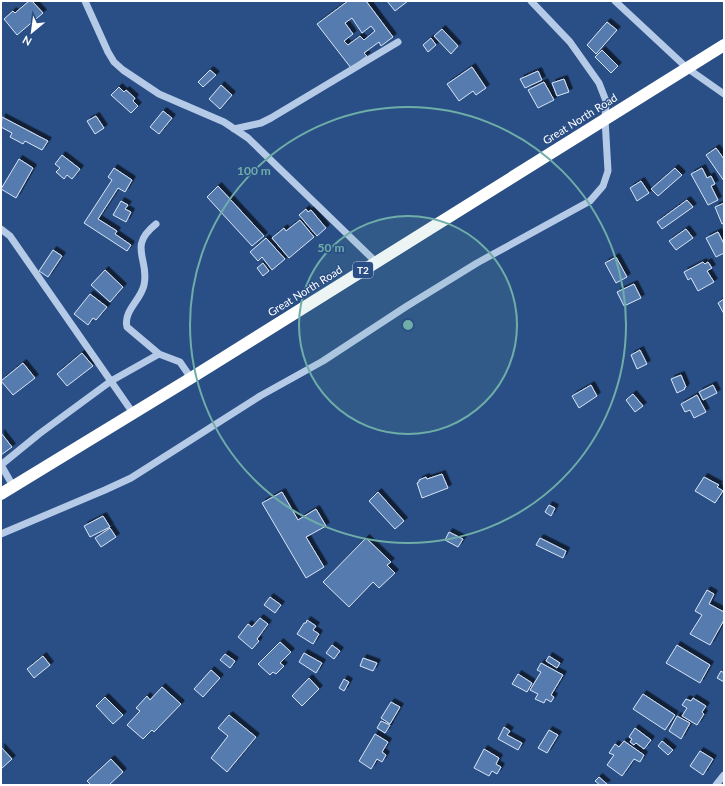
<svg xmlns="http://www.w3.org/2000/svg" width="725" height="786" viewBox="0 0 725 786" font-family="Lato,sans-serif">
<defs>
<filter id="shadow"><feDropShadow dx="3.5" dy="-3.5" stdDeviation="0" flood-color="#0009"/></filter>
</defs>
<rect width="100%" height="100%" fill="#2a4f86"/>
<!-- building -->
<path fill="#567baf" stroke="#d8e5f6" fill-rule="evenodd" filter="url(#shadow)" d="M29,1H32L43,13L17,35L4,19L13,11L15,13Z
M348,1H366L393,37L381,46L379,42L364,53L367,56L351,68L317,24ZM352,18L362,33L371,26L375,31L364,40L360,36L348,45L344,41L353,34L345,23Z
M387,1H408L395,11Z
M607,22L617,30L596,54L587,45Z
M442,29L458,46L451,54L434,36Z
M431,38L436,45L428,52L423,45Z
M602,50L618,66L611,73L595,57Z
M472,67L486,88L476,95L473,91L459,101L447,84Z
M210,70L216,75L203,87L198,82Z
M538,71L542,80L525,88L520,79Z
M564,79L569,92L557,96L552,83Z
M544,82L554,100L538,108L528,90Z
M221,85L232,95L220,109L209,99Z
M119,87L124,92L126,90L135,98L133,101L138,106L131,113L111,95Z
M163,111L172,118L159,134L150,127Z
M96,116L104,128L95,134L87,121Z
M2,117L48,141L42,150L25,141L23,144L10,137L12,133L1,127Z
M716,148L724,159V181L706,155Z
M62,155L80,169L72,179L67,175L64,179L56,172L60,168L55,164Z
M19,159L33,168L16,198L1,189Z
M114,168L132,180L125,192L118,188L98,219L117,231L115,234L131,245L127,251L84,223L112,180L108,177Z
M675,168L682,175L658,196L651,189Z
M702,168L707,178L711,176L715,184L711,186L718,200L708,205L691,174Z
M641,181L649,193L637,201L630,188Z
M218,186L264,236L252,246L207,197Z
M687,200L693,207L662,229L657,222Z
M121,201L128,205L125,209L131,212L126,222L113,215Z
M724,203V223L722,224L715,207Z
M306,209L308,212L311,210L326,228L317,236L299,215Z
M300,220L314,237L289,258L272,238L284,228L286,231Z
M686,229L693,238L676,250L669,241Z
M718,232L724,244V253L716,257L706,238Z
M266,238L285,259L272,270L262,257L258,261L250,252Z
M53,250L62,256L48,277L39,271Z
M616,257L627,277L616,283L605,263Z
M703,262L705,264L708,262L712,268L707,271L714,282L698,291L691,278L688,280L684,272Z
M263,263L269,271L263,276L257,268Z
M105,270L123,287L110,302L91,285Z
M634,284L641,298L624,306L617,292Z
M90,294L107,307L96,320L93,318L88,325L74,314Z
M724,299V314L718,303Z
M640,350L647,364L637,369L631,355Z
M82,353L93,366L67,386L57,374Z
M23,363L35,378L13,395L1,381Z
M681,375L686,387L684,388L685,389L677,393L671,379Z
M591,385L597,396L579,408L572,396Z
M713,385L717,393L703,400L699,392Z
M633,394L643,406L635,412L626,400Z
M697,395L706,412L694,418L690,410L685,412L681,404Z
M1,433L12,447L1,455Z
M442,474L448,488L422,498L417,483L419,482V480L426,477L427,479Z
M704,477L719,485L717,487L723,491L715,503L695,491Z
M282,492L298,520L316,509L326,526L306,537L324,567L306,578L262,503Z
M378,492L404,521L395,529L369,501Z
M549,505L555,508L551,516L545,512Z
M103,516L110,527L90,537L84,526Z
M110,528L116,537L101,547L95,538Z
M449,532L463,539L458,547L445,540Z
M366,538L391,562L387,565L395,573L379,588L373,582L349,607L323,582Z
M540,538L566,551L563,558L536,545Z
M707,590L714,594L709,604L724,612V620L710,645L690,634L702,615L695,611Z
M270,597L281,605L275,613L264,605Z
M260,618L268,624L257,639L259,641L252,649L238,637L248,624L252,627Z
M307,620L316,626L313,630L319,634L313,644L297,634L304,623H306Z
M280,642L291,652L280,663L284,666L276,674L273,672L270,675L258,664Z
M332,645L340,651L334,659L326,653Z
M677,645L710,665L700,683L666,663Z
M304,653L322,663L316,673L299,662Z
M225,654L235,661L230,668L220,660Z
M43,656L50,665L34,678L27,669Z
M549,656L560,663L557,668L546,661Z
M363,658L377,663L373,671L360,666Z
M541,663L563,675L551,695L554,697L551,702L546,699L544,703L535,699L538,694L530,690L541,672L537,670Z
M211,670L220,678L203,697L194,689Z
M721,671L724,673V682L717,678Z
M518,674L532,683L527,692L512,684Z
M309,678L319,689L302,706L292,696Z
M344,679L349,682L344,691L339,688Z
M162,687L181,704L154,732L152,730L143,739L127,725L140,711L136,708L147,696L150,700Z
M643,694L675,715L665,730L633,709Z
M105,697L123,715L113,724L96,706Z
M693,698L706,706L702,712L704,714L697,725L682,716L687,708L682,705L686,699L691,701Z
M391,702L400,707L390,724L381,718Z
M229,715L256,737L227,772L211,758L228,736L218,728Z
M677,716L690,723L681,739L669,731Z
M381,721L390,725L385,733L377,728Z
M504,727L510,731L507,735L522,743L518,750L498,739Z
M635,728L651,740L644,749L636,743L634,745L630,742L632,739L629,737Z
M549,730L558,735L547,753L538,748Z
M375,734L388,742L382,752L386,755L382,762L377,759L371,769L359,761Z
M624,741L644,755L640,762L634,759L622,776L607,765L614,755L609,753L615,744L619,747Z
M662,741L673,750L668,755L658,746Z
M1,747L12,759L1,769Z
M484,749L499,758L496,764L501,767L497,774L492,771L489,776L474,768Z
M700,751L713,759L703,775L690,766Z
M111,759L123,772L109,785H91L87,781Z
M599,777L607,784L606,785H600L595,781Z"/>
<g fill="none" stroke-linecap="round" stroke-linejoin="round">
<!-- minor -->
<path stroke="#b5cae7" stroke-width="7" d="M85,1L108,52L114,62L123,70L159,94L224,122L248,138L376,262
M615,1L687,68L724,94
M234,129L261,123L271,118L398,42
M156,224C127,247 150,259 144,285C141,300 123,311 127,327L159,354L180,362L191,378
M1,229L10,236L133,413
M1,465L39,434L111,381L159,354
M1,465L13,486
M1,534L105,490L131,478L260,396L323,361L407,306L477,263L590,201L603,186L608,171L605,119L606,101L599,83L570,42L531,1
M716,785L724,775"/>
<!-- highway -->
<path stroke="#fff" stroke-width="12" d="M1,494L191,378L724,45"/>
</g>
<!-- distance rings -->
<circle cx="408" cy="325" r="109" fill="#6fada8" fill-opacity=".12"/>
<g fill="none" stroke="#6fada8" stroke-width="2">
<circle cx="408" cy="325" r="109"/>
<circle cx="408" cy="325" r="218"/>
</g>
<g text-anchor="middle" stroke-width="3" stroke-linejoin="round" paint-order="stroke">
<!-- shield labels -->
<rect fill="#2a4f86" stroke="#bfcadb" stroke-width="1" x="353" y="262" width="20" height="16" rx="3"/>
<g font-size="10" font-weight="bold" fill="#fff">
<text x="363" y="274">T2</text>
</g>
<!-- street labels -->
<g font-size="11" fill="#fff" stroke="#2a4f86">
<text transform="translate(580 119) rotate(-32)" y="4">Great North Road</text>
<text transform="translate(305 291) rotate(-32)" y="4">Great North Road</text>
</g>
</g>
<circle cx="408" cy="325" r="6" fill="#6fada8" stroke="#2a4f86" stroke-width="2"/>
<g font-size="12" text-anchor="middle" font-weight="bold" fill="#6fada8" stroke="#2a4f86" stroke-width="3" stroke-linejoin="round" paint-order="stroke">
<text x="254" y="175">100 m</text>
<text x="331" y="252">50 m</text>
</g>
<!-- border -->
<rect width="725" height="786" fill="none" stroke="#ffffff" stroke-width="4"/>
<!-- north arrow -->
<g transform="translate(32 32) rotate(209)" stroke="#2a4f86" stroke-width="3" paint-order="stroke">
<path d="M0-3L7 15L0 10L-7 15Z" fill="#ffffff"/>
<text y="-6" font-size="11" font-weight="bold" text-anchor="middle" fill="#ffffff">N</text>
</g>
</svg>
